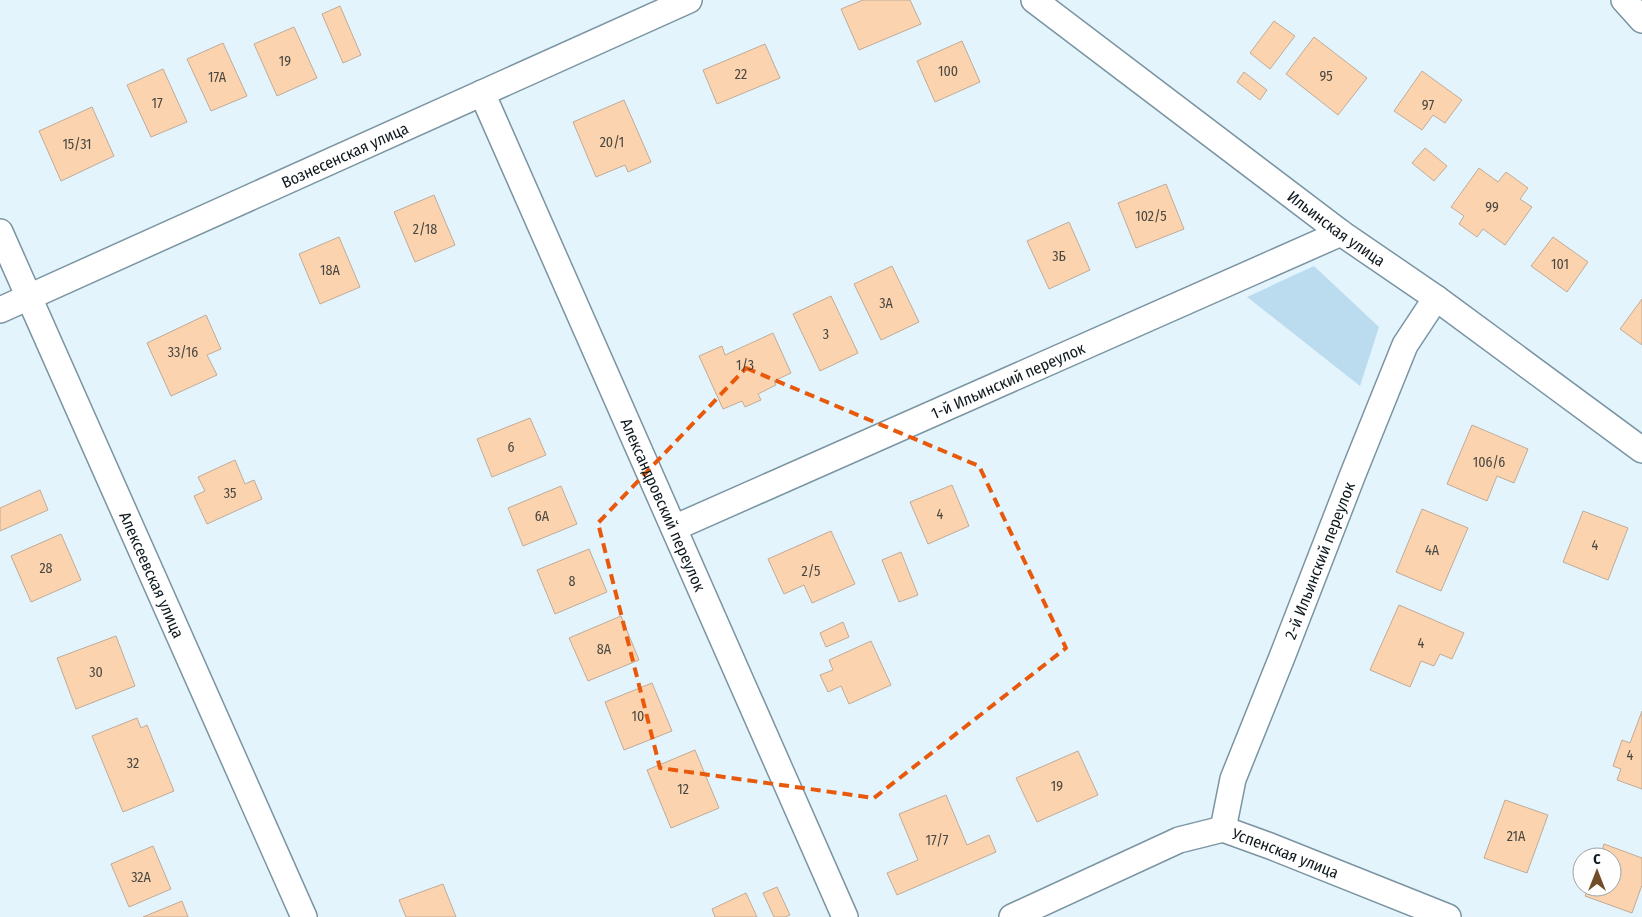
<svg xmlns="http://www.w3.org/2000/svg" width="1642" height="917" viewBox="0 0 1642 917" font-family="'Fira Sans Condensed',sans-serif">
<rect width="100%" height="100%" fill="#e3f4fd"/>
<!-- green -->
<path fill="#bbdcee" d="M1314,266L1379,327L1360,386L1247,297Z"/>
<!-- building -->
<path fill="#fbd3ae" stroke="#c0ab98" d="M863,0H910L921,24L859,50L841,9Z
M340,6L361,55L343,63L322,14Z
M1274,21L1295,36L1270,69L1250,53Z
M294,27L317,78L277,96L254,44Z
M1314,37L1367,78L1338,115L1286,74Z
M962,41L980,82L935,102L917,61Z
M223,43L247,96L211,111L187,59Z
M765,44L780,78L717,104L703,70Z
M163,69L187,122L151,137L127,85Z
M1422,71L1462,100L1445,123L1433,115L1422,130L1394,111Z
M1244,72L1267,90L1260,100L1237,82Z
M624,100L651,162L628,172L625,165L596,177L573,122Z
M92,107L114,156L61,181L39,131Z
M1425,148L1447,166L1434,181L1412,163Z
M1479,168L1498,182L1506,172L1528,188L1520,199L1532,207L1505,245L1483,229L1477,237L1459,224L1464,216L1451,207Z
M1166,184L1184,229L1136,248L1118,203Z
M434,195L455,245L415,262L394,212Z
M1069,222L1090,270L1049,289L1027,241Z
M339,237L360,287L320,304L299,254Z
M1553,237L1588,262L1567,292L1531,266Z
M892,266L919,322L881,340L854,284Z
M831,296L858,353L820,371L793,314Z
M1642,299V345L1620,329Z
M206,315L221,349L207,355L217,375L171,396L147,343Z
M773,333L791,373L774,381L776,385L758,394L761,400L745,407L742,401L723,409L699,356L722,346L725,355Z
M530,418L546,455L492,477L477,439Z
M1472,425L1528,449L1514,483L1497,476L1487,501L1447,484Z
M235,460L245,484L254,480L262,499L207,524L194,496L205,491L198,477Z
M952,485L969,526L928,544L910,502Z
M561,486L577,524L523,546L508,508Z
M40,490L48,510L0,531V508Z
M1422,509L1468,528L1441,591L1396,572Z
M1583,511L1628,528L1608,580L1563,562Z
M831,531L855,584L812,603L804,585L784,594L768,559Z
M61,534L81,580L31,602L11,556Z
M589,549L607,592L555,614L537,570Z
M901,552L918,595L899,602L882,560Z
M1399,605L1464,633L1452,659L1440,654L1434,666L1421,661L1410,687L1370,670Z
M621,616L639,660L588,681L569,638Z
M843,622L849,637L826,647L820,633Z
M116,636L135,686L76,709L57,658Z
M871,641L891,685L849,704L841,686L828,692L820,675L833,670L829,660Z
M652,683L672,731L624,750L605,702Z
M1642,711V789L1617,780L1621,769L1613,766L1622,740L1630,743Z
M137,718L141,728L147,725L174,791L123,812L92,736Z
M695,750L719,808L671,828L647,770Z
M1078,751L1098,795L1037,822L1016,778Z
M946,795L967,845L989,835L996,852L897,895L887,873L918,860L899,814Z
M1505,800L1548,815L1527,873L1484,858Z
M1604,844L1642,858V885L1632,913L1585,896L1589,887H1612V857H1600Z
M153,846L171,889L129,907L111,864Z
M443,884L456,917H406L399,900Z
M777,887L790,915L785,917H774L763,893Z
M746,893L757,917H715L712,909Z
M182,901L188,917H143Z"/>
<g fill="none" stroke-linecap="round" stroke-linejoin="round">
<defs>
<g id="minor">
<path id="s1" d="M1034,0L1341,233L1436,298L1642,450"/>
<path d="M1624,0L1642,20"/>
<path id="s2" d="M482,93L845,917"/>
<path id="s3" d="M0,232L304,917"/>
<path id="s4" d="M0,310L689,0"/>
<path id="s5" d="M674,528L1341,233"/>
<path id="s6" d="M1223,829L1233,779L1282,657L1353,474L1405,345L1436,298"/>
<path id="s7" d="M1012,917L1179,840L1223,829L1270,846L1448,917"/>
</g>
</defs>
<!-- minor casing -->
<use href="#minor" stroke="#7a94a2" stroke-width="28"/>
<!-- minor -->
<use href="#minor" stroke="#fff" stroke-width="25"/>
</g>
<!-- marked area -->
<path fill="none" stroke="#e8590c" stroke-width="4" stroke-dasharray="10 6" stroke-linejoin="round" d="M746,368L979,466L1066,648L874,798L660,768L598,523Z"/>
<g text-anchor="middle" stroke-width="5" stroke-linejoin="round" paint-order="stroke">
<!-- number labels -->
<g font-size="14" fill="#494741">
<text x="285" y="66">19</text>
<text x="948" y="76">100</text>
<text x="741" y="79">22</text>
<text x="1326" y="81">95</text>
<text x="217" y="82">17А</text>
<text x="157" y="108">17</text>
<text x="1428" y="110">97</text>
<text x="612" y="147">20/1</text>
<text x="77" y="149">15/31</text>
<text x="1492" y="212">99</text>
<text x="1151" y="221">102/5</text>
<text x="425" y="234">2/18</text>
<text x="1059" y="261">3Б</text>
<text x="1560" y="269">101</text>
<text x="330" y="275">18А</text>
<text x="886" y="308">3А</text>
<text x="826" y="339">3</text>
<text x="183" y="357">33/16</text>
<text x="745" y="370">1/3</text>
<text x="511" y="452">6</text>
<text x="1489" y="467">106/6</text>
<text x="230" y="498">35</text>
<text x="940" y="519">4</text>
<text x="542" y="521">6А</text>
<text x="1595" y="550">4</text>
<text x="1432" y="555">4А</text>
<text x="46" y="573">28</text>
<text x="811" y="576">2/5</text>
<text x="572" y="586">8</text>
<text x="1421" y="648">4</text>
<text x="604" y="654">8А</text>
<text x="96" y="677">30</text>
<text x="638" y="721">10</text>
<text x="1630" y="760">4</text>
<text x="133" y="768">32</text>
<text x="1057" y="791">19</text>
<text x="683" y="794">12</text>
<text x="1516" y="841">21А</text>
<text x="937" y="845">17/7</text>
<text x="141" y="882">32А</text>
</g>
<!-- street labels -->
<g font-size="16" fill="#0e181d" stroke="#fefefe">
<text dy="6" stroke="none"><textPath href="#s4" startOffset="378">Вознесенская улица</textPath></text>
<text dy="6" stroke="none"><textPath href="#s1" startOffset="379">Ильинская улица</textPath></text>
<text dy="6" stroke="none"><textPath href="#s5" startOffset="365">1-й Ильинский переулок</textPath></text>
<text dy="6" stroke="none"><textPath href="#s2" startOffset="450">Александровский переулок</textPath></text>
<text dy="6" stroke="none"><textPath href="#s6" startOffset="286">2-й Ильинский переулок</textPath></text>
<text dy="6" stroke="none"><textPath href="#s3" startOffset="375">Алексеевская улица</textPath></text>
<text dy="6" stroke="none"><textPath href="#s7" startOffset="296">Успенская улица</textPath></text>
</g>
</g>
<!-- north arrow -->
<g transform="translate(1597 872)"><circle r="24" fill="#fefefe" stroke="#9ea2a4"/>
<path d="M0-4L9 19L0 12L-9 19Z" fill="#714d27"/>
<text y="-8" font-size="14" font-weight="bold" text-anchor="middle" fill="#0e181d">С</text>
</g>
</svg>
